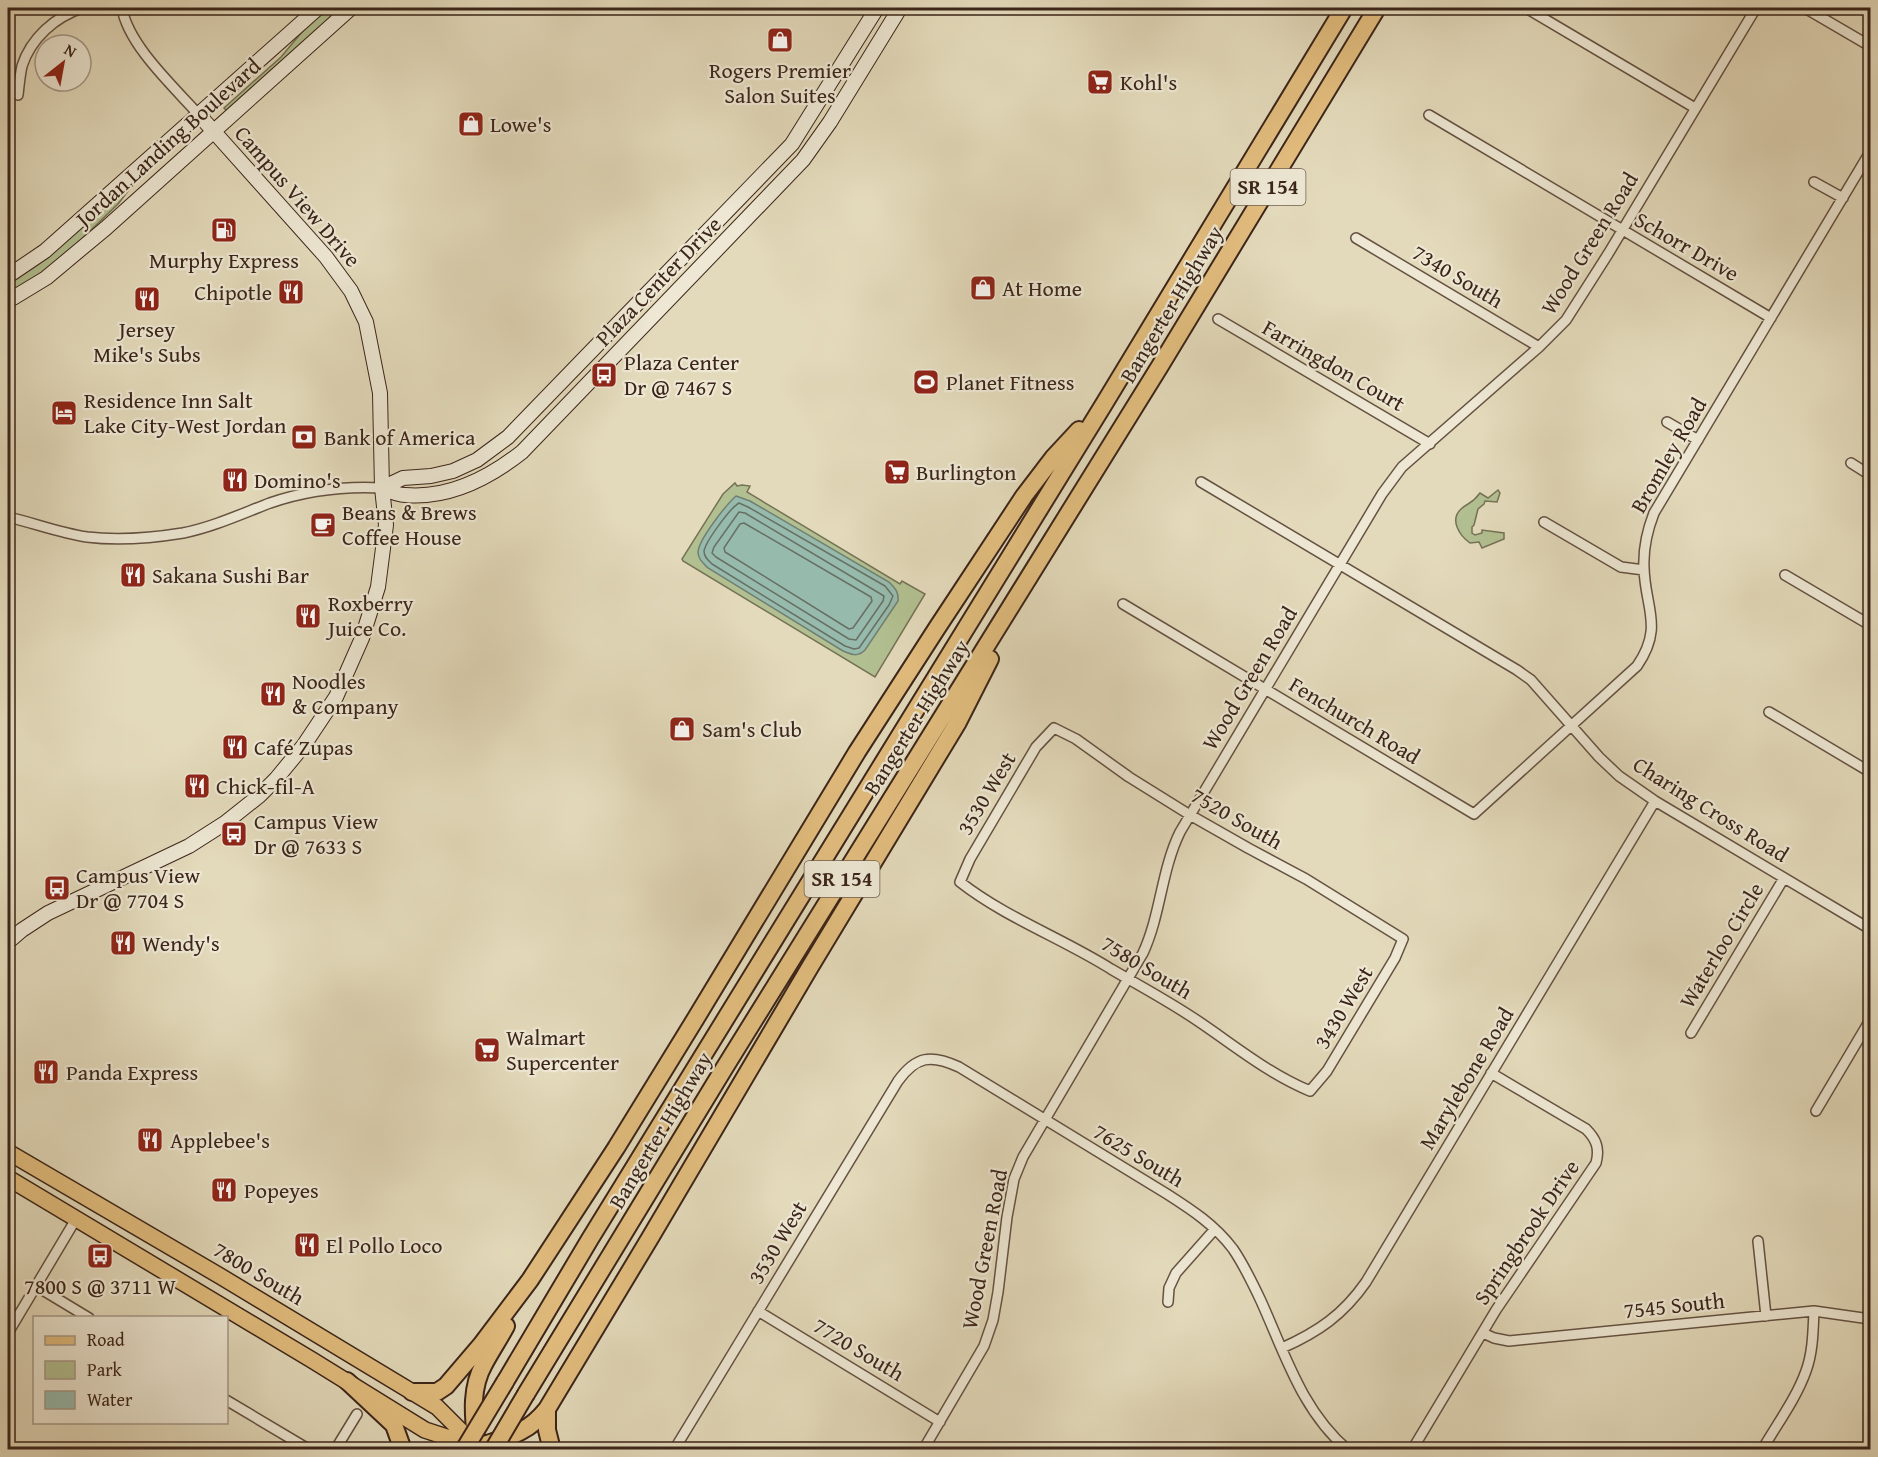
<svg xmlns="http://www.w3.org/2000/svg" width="1878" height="1457" viewBox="0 0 1878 1457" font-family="'Gentium Book Plus',serif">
<rect width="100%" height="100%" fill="#e3dabb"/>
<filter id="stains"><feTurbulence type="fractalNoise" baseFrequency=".00333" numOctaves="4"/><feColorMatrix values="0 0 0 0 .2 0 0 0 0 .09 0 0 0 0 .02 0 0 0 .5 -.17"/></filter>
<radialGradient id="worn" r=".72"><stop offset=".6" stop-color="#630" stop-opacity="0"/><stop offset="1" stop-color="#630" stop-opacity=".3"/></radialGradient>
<!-- green -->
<path fill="#b2c091" stroke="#767256" stroke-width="1.5" d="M329,8H343L227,111L224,108L281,57L307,26Z
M185,134L187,137L132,186L118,204L65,255L51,267L8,294V284L41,261Z
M735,483L737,486L742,485L750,486L747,492L900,584L902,581L925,594L875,677L683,561L682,559L723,494Z
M1498,490L1500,493L1497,502L1485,501L1484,504L1478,509L1474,525L1472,527V533L1475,535L1482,533V530L1504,533V539L1482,548L1479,542L1470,543C1460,536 1449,520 1461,509C1469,502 1472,504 1480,493L1488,498Z"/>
<!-- water -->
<path fill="#96bbad" stroke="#727f72" stroke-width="1.5" d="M736,496L750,501L889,582C895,588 899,592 898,601L865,650C858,657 852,655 843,651L708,568C703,563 698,559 698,552C699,539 726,505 736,496Z"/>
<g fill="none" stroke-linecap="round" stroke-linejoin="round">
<!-- shore -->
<path stroke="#687064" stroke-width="1.5" d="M739,503L748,507L885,586L893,596L889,605L859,648L854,649L845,646L712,564C708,560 704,557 704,551C706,541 730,508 739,503Z
M739,512L745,513L884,596L883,601L856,640L849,639L716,557L712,553L714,547Z
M744,523L871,597L872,601L853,628L849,629L725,552L724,548L740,524Z"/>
<defs>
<path id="street" d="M122,8C128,45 174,87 199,115
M1526,8L1695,108
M1805,8L1870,46
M18,95C19,85 20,75 22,66C31,38 55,17 82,8
M1429,115L1771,318
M1814,182L1843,198
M1356,238L1539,347
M1218,319L1430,444
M1667,422L1698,440
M1851,463L1870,475
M1201,482L1517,670L1531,680L1599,757L1619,776L1655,801L1870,929
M8,517C34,523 60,533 87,537C119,541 152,538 183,533C213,527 241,514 270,503C305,491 345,486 382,488
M1544,522L1621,567L1644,570
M1785,575L1870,625
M1123,604L1474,814L1637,666C1664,627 1645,608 1644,568C1643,548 1647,531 1654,513L1870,152
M1769,712L1870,772
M1054,728L1076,739L1129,777L1190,815L1248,848L1306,879L1403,939L1395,958L1327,1071L1310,1091C1269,1074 1235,1046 1198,1021C1170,1002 1140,986 1111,969C1062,938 1006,918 960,882L970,859L1036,747Z
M1691,1033L1784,878
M1816,1111L1870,1020
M1758,1241L1766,1316
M36,1286L89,1318
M1168,1302L1169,1288L1176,1273L1215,1229
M758,1311L940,1422
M8,1333L76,1219
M1483,1333L1494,1338L1509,1341L1814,1311L1870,1319
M1282,1348C1318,1332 1343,1315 1366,1282L1655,801
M226,1400L310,1450
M335,1450L357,1414
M674,1450L898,1081C916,1056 931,1054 959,1067L1167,1194C1192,1210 1215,1225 1233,1249C1244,1265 1253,1284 1261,1301C1285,1354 1302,1411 1348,1450
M923,1450L984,1346L993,1320L998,1292L1007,1217L1014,1179L1023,1157L1143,953C1161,914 1161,871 1180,832L1382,494L1402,467L1539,347L1566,320L1608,254L1756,8
M1412,1450L1496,1310L1596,1163C1600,1148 1596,1139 1586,1129L1491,1073
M1762,1450C1777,1424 1796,1399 1806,1371C1813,1352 1813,1331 1814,1311"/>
<path id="secondary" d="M8,276L45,251L318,8
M8,301L46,278L106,228L351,8
M382,488C389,491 398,495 405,495C449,499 489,478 522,452L803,160L830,122L900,8
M382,488L403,478L431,476L453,471L477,460L508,437L792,144L877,8
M8,942L22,930L48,913L189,846L225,823L259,796L276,779L304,745L336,697L362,638L378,587L386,525L382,488L380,393L366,322L351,291L326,257L199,115"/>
<path id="primary" d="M8,1152L220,1276L437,1407L477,1447
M8,1178L312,1360L425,1430L474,1446"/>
<path id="highway" d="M347,1381L394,1425L403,1450
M505,1382L590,1239L1104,404L1344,8
M412,1392H437L446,1386L481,1345L530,1280L616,1148L696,1018L857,752L937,628L1024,496L1053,458L1079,430
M526,1394L725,1067L1160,366L1377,8
M547,1409V1430L552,1450
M476,1439C473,1413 471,1387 484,1364C491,1351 499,1339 506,1326
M470,1450C501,1438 525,1437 547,1409L650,1238L810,967L958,722L990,659"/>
</defs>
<!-- street casing -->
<use href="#street" stroke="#655242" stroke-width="12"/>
<!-- secondary casing -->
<use href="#secondary" stroke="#3b251a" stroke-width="16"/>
<!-- primary casing -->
<use href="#primary" stroke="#3b251a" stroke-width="18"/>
<!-- highway casing -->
<use href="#highway" stroke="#3b251a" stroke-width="20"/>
<!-- street -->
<use href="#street" stroke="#ede7d3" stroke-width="9"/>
<!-- secondary -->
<use href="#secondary" stroke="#ede7d3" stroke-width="14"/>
<!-- primary -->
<use href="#primary" stroke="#e2bd7e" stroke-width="15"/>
<!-- highway -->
<use href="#highway" stroke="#e2bd7e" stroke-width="16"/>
<defs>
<path id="highway-bridge" d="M464,1450L505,1382
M493,1450L526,1394"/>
</defs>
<!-- highway-bridge casing -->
<use href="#highway-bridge" stroke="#3b251a" stroke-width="20" stroke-linecap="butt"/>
<!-- highway-bridge -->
<use href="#highway-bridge" stroke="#e2bd7e" stroke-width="16"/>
</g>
<!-- icons -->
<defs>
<symbol id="shop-square" viewBox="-11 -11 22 22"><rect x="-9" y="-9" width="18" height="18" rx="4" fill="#8f2418" stroke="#ede7d3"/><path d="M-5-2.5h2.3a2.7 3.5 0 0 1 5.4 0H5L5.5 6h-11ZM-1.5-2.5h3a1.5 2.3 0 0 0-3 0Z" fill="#fff"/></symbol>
<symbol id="supermarket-square" viewBox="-11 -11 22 22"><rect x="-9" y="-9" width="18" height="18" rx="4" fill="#8f2418" stroke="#ede7d3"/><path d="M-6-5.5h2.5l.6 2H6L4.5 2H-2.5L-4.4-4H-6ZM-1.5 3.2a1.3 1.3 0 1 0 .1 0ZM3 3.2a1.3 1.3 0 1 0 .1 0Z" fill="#fff"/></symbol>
<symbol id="fuel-square" viewBox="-11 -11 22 22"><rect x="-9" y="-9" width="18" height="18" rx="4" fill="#8f2418" stroke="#ede7d3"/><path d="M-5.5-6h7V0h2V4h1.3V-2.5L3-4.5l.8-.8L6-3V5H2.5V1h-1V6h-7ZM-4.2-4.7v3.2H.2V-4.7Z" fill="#fff"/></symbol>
<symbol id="restaurant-square" viewBox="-11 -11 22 22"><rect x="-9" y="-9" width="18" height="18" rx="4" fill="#8f2418" stroke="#ede7d3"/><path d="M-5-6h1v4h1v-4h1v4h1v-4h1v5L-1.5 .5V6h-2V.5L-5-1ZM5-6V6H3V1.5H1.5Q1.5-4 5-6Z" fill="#fff"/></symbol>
<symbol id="bus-square" viewBox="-11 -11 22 22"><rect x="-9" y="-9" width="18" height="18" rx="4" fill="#8f2418" stroke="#ede7d3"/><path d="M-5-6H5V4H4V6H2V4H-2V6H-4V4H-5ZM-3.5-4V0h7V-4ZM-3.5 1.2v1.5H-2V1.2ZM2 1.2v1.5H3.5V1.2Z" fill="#fff"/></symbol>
<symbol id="stadium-square" viewBox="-11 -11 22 22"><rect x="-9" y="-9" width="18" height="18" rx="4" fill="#8f2418" stroke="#ede7d3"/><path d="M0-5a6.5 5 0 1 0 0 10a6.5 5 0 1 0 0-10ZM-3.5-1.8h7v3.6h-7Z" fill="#fff"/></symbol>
<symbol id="hotel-square" viewBox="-11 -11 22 22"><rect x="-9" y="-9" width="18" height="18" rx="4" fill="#8f2418" stroke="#ede7d3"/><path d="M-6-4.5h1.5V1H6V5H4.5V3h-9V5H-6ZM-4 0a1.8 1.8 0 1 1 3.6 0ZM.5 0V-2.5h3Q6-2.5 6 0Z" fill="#fff"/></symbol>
<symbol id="bank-square" viewBox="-11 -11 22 22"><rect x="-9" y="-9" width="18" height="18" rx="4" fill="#8f2418" stroke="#ede7d3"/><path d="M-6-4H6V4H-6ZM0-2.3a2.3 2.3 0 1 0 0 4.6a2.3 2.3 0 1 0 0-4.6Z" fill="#fff"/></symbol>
<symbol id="cafe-square" viewBox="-11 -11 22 22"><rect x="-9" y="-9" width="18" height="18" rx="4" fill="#8f2418" stroke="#ede7d3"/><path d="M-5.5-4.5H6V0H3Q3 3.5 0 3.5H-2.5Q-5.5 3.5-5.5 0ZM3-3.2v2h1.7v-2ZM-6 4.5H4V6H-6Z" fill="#fff"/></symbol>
</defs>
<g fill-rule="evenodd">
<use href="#shop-square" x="765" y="25" width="30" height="30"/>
<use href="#supermarket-square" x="1085" y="67" width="30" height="30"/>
<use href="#shop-square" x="456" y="109" width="30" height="30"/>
<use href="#fuel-square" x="209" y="215" width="30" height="30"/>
<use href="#shop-square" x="968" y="273" width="30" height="30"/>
<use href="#restaurant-square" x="276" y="277" width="30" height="30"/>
<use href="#restaurant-square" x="132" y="284" width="30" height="30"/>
<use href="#bus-square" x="589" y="360" width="30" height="30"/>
<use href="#stadium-square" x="911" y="367" width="30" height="30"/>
<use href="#hotel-square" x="49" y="398" width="30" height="30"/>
<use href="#bank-square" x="289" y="422" width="30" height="30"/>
<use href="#supermarket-square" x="882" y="457" width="30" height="30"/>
<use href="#restaurant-square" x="220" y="465" width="30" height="30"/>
<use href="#cafe-square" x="308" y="510" width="30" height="30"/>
<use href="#restaurant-square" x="118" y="560" width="30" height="30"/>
<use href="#restaurant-square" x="293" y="601" width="30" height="30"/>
<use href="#restaurant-square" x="258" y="679" width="30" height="30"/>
<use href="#shop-square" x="667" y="714" width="30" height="30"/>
<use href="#restaurant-square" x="220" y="732" width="30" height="30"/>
<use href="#restaurant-square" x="182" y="771" width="30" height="30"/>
<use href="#bus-square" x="219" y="819" width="30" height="30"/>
<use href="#bus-square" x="42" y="873" width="30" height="30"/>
<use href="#restaurant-square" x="108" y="928" width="30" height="30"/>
<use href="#supermarket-square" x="472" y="1035" width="30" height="30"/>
<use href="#restaurant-square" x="31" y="1057" width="30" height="30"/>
<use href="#restaurant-square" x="135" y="1125" width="30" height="30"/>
<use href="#restaurant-square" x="209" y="1175" width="30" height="30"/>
<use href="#restaurant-square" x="292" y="1230" width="30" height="30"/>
<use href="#bus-square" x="85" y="1241" width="30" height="30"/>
</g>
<g text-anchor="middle" stroke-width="4.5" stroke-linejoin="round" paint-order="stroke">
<!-- shield labels -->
<g fill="#ede7d3" stroke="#705f52" stroke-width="1.5">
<rect x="1230.5" y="169" width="75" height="36" rx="4.5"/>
<rect x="804.5" y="861" width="75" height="36" rx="4.5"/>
</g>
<g font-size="21" font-weight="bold" fill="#3b251a">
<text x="1268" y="194">SR 154</text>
<text x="842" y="886">SR 154</text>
</g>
<!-- poi labels -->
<g font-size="22" fill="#3b251a" stroke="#ede7d3" text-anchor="start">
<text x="780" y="78" text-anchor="middle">Rogers Premier<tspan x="780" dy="25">Salon Suites</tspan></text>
<text x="1120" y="90">Kohl's</text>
<text x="490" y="132">Lowe's</text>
<text x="224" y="268" text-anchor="middle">Murphy Express</text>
<text x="1002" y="296">At Home</text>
<text x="272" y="300" text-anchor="end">Chipotle</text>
<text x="147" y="337" text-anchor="middle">Jersey<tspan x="147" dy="25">Mike's Subs</tspan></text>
<text x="624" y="370">Plaza Center<tspan x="624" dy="25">Dr @ 7467 S</tspan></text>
<text x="946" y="390">Planet Fitness</text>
<text x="84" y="408">Residence Inn Salt<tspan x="84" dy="25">Lake City-West Jordan</tspan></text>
<text x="324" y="445">Bank of America</text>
<text x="916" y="480">Burlington</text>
<text x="254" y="488">Domino's</text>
<text x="342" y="520">Beans &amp; Brews<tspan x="342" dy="25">Coffee House</tspan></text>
<text x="152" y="583">Sakana Sushi Bar</text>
<text x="328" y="611">Roxberry<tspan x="328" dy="25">Juice Co.</tspan></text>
<text x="292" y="689">Noodles<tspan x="292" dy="25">&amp; Company</tspan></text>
<text x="702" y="737">Sam's Club</text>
<text x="254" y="755">Café Zupas</text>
<text x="216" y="794">Chick-fil-A</text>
<text x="254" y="829">Campus View<tspan x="254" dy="25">Dr @ 7633 S</tspan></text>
<text x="76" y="883">Campus View<tspan x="76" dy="25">Dr @ 7704 S</tspan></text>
<text x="142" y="951">Wendy's</text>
<text x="506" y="1045">Walmart<tspan x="506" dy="25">Supercenter</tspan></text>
<text x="66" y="1080">Panda Express</text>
<text x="170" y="1148">Applebee's</text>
<text x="244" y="1198">Popeyes</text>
<text x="326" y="1253">El Pollo Loco</text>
<text x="100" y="1294" text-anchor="middle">7800 S @ 3711 W</text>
</g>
<!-- street labels -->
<g font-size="22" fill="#3b251a" stroke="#ede7d3">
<text transform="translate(168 142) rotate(-42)" y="8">Jordan Landing Boulevard</text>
<text transform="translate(298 196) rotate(49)" y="8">Campus View Drive</text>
<text transform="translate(1589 243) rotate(-58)" y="8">Wood Green Road</text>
<text transform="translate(1687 246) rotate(30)" y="8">Schorr Drive</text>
<text transform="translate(1458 276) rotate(31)" y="8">7340 South</text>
<text transform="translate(658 281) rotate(-46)" y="8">Plaza Center Drive</text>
<text transform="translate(1171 304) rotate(-59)" y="8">Bangerter Highway</text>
<text transform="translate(1334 365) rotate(30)" y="8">Farringdon Court</text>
<text transform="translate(1668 455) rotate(-60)" y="8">Bromley Road</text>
<text transform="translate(1249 678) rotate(-59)" y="8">Wood Green Road</text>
<text transform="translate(916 717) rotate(-58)" y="8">Bangerter Highway</text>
<text transform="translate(1355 720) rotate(31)" y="8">Fenchurch Road</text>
<text transform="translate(986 793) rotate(-59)" y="8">3530 West</text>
<text transform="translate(1711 809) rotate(32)" y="8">Charing Cross Road</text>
<text transform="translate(1237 818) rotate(30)" y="8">7520 South</text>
<text transform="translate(1721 945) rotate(-59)" y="8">Waterloo Circle</text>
<text transform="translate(1147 967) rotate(31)" y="8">7580 South</text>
<text transform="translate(1343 1007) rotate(-59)" y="8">3430 West</text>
<text transform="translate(1466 1078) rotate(-59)" y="8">Marylebone Road</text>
<text transform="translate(660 1130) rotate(-59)" y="8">Bangerter Highway</text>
<text transform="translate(1139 1155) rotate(31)" y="8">7625 South</text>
<text transform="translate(1526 1232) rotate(-56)" y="8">Springbrook Drive</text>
<text transform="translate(777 1242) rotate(-59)" y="8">3530 West</text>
<text transform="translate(984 1249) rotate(-79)" y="8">Wood Green Road</text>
<text transform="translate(259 1273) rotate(31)" y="8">7800 South</text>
<text transform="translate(1674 1305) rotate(-6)" y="8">7545 South</text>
<text transform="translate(859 1349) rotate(31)" y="8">7720 South</text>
</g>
</g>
<!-- margin -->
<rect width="1878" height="1457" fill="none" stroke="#e3dabb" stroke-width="30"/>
<rect x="9" y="9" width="1860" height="1439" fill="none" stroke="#3b251a" stroke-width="3"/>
<rect x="15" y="15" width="1848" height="1427" fill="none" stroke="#3b251a" stroke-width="1.5"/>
<!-- legend -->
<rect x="33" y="1316" width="195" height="108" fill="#ede7d3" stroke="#a69989" stroke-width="1.5"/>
<rect x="45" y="1336" width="30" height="9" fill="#e2bd7e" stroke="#a69989" stroke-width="1.5"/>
<text x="87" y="1346" font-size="18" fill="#3b251a">Road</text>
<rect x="45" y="1361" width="30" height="18" fill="#b2c091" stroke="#a69989" stroke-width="1.5"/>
<text x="87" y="1376" font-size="18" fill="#3b251a">Park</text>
<rect x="45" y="1391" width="30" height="18" fill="#96bbad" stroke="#a69989" stroke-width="1.5"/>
<text x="87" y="1406" font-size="18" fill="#3b251a">Water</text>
<!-- north arrow -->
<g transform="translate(63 63) rotate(31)"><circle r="28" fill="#ede7d3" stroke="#a69989" stroke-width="1.5"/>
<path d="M0-4.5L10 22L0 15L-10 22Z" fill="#8f2418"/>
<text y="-9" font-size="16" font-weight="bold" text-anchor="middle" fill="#3b251a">N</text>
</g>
<rect width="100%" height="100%" filter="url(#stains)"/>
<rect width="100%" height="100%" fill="url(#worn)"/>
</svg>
